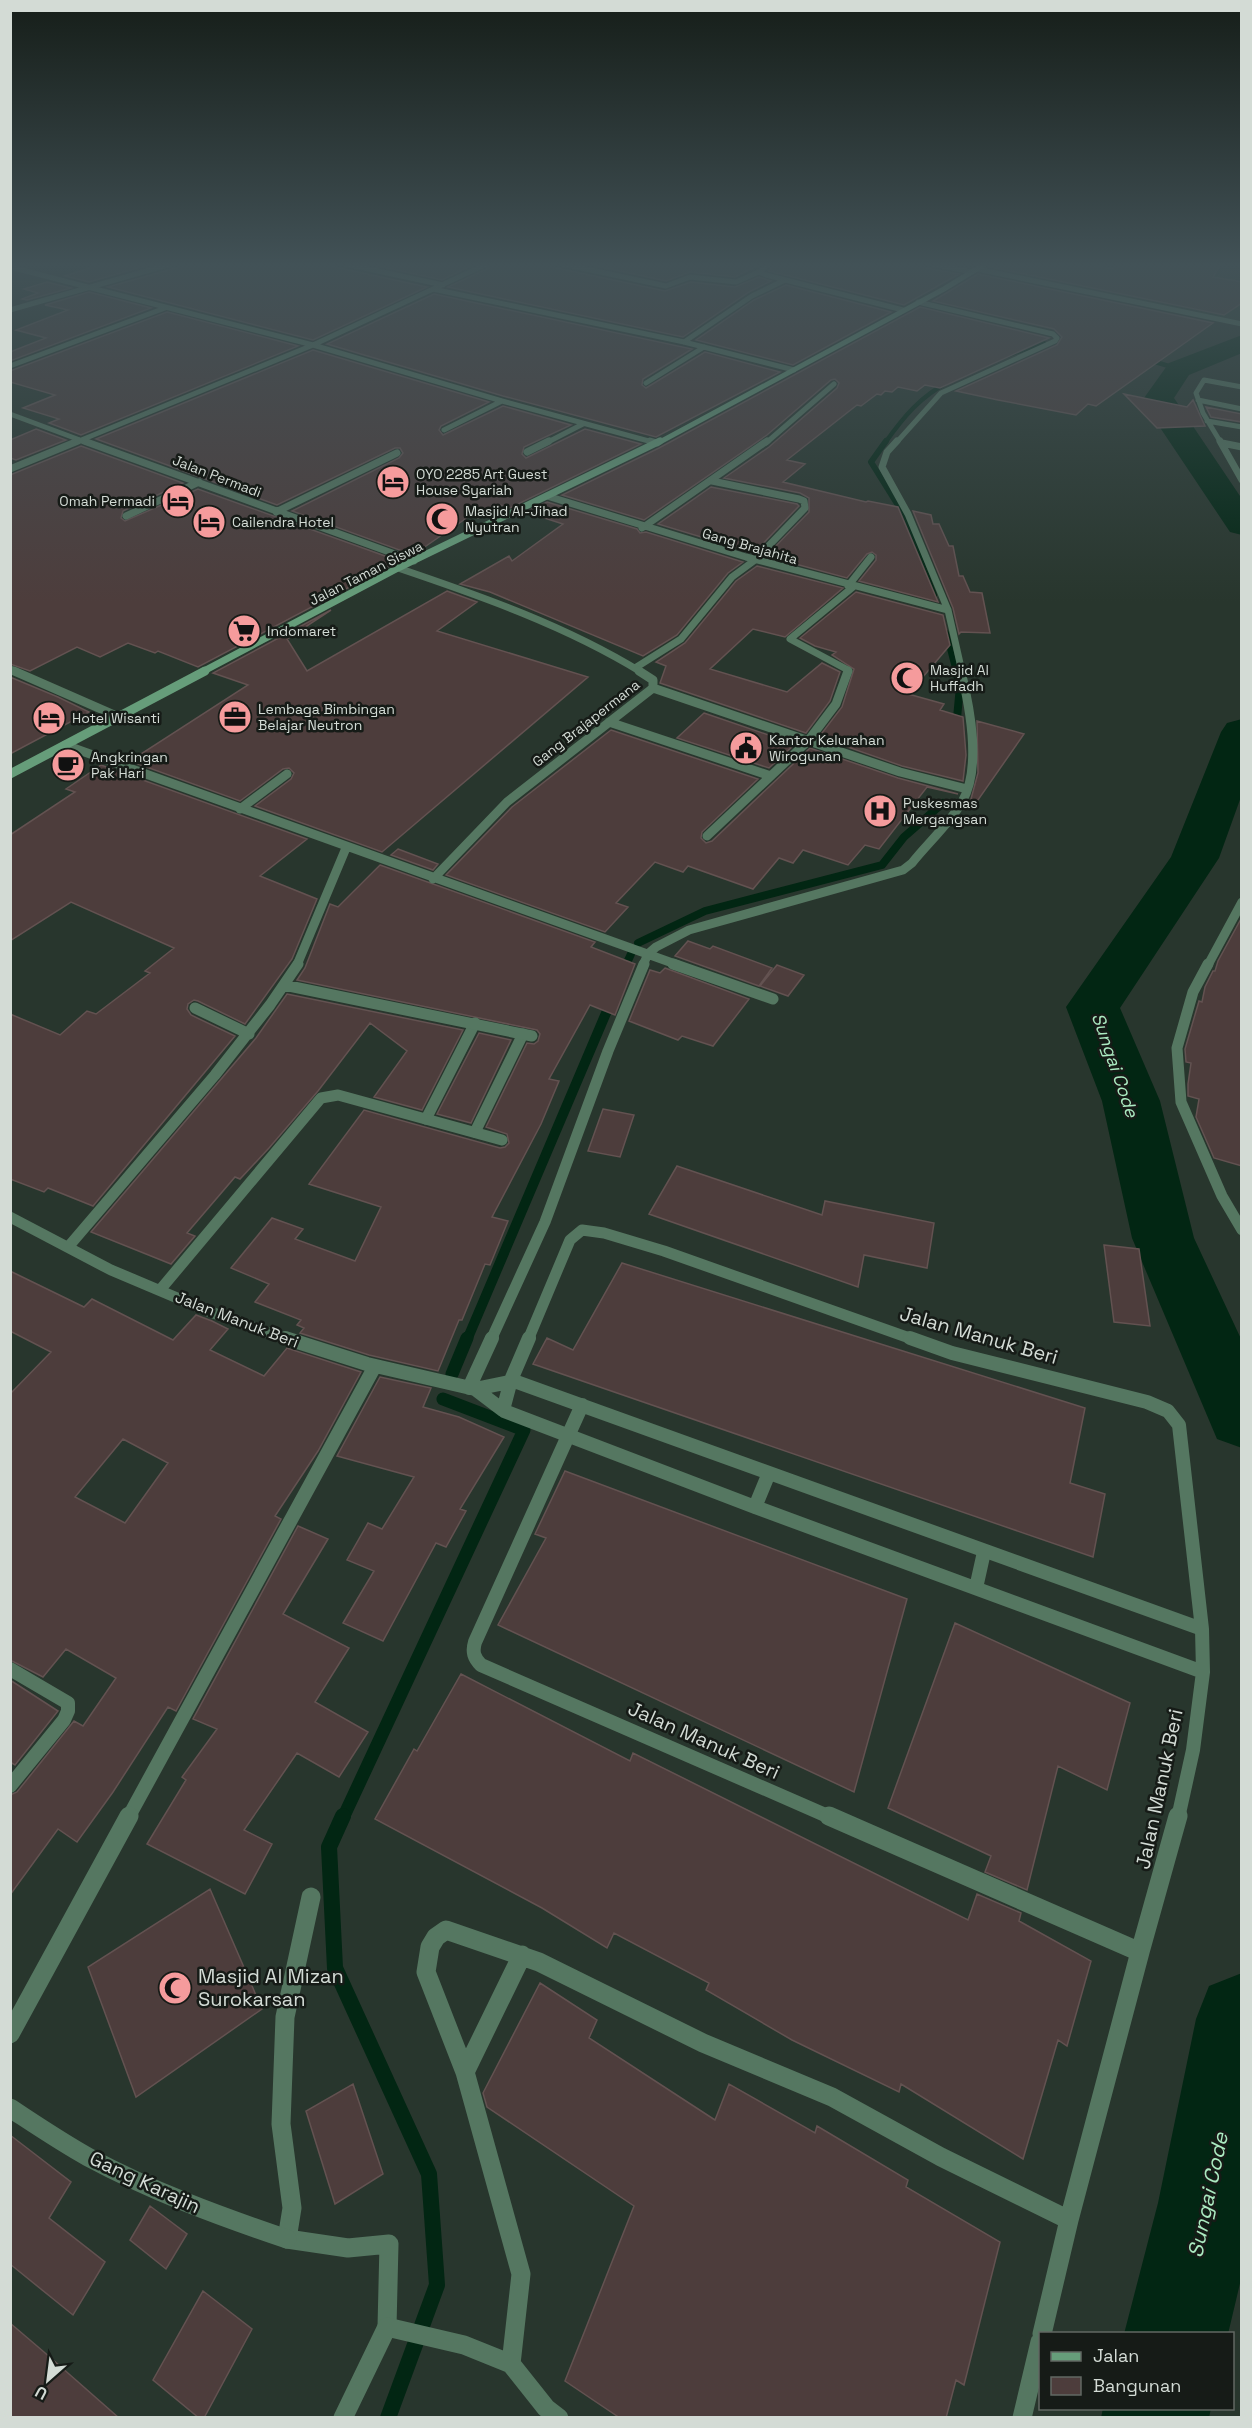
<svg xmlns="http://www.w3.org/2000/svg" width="1252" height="2428" viewBox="0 0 1252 2428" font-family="'Space Grotesk',sans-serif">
<rect width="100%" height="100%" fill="#28362d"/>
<!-- built -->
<path fill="#2d4033" d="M1005,262H1083L1110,267L1099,277L1176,270L1217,277L1227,262H1241V322L991,271Z"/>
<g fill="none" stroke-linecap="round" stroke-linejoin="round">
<!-- stream-far5 -->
<path stroke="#022613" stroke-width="4.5" d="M1005,356L1044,343
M1145,359L1179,369
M885,443C904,416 921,396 950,381"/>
<!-- stream-far4 -->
<path stroke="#022613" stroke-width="6" d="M886,441L871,462L901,510L934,595
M946,633L956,672"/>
<!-- stream-far3 -->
<path stroke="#022613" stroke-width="8" d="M956,671L960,686L956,729
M638,943L705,911L882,865L904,837L943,803
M626,965L631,954"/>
<!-- stream-far2 -->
<path stroke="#022613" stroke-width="10" d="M622,974L627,964
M467,1340L612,999"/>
<!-- stream-far1 -->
<path stroke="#022613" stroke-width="13" d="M452,1374L467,1338
M343,1818L524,1430L443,1399"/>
<!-- stream -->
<path stroke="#022613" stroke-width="16" d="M343,1816L329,1847L335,1968L429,2174L437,2285L388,2418"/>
<!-- river -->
<path fill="#022613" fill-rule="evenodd" d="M1242,335V353L1189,375L1174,398L1242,499V535L1230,532L1161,429L1144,398L1169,363Z
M1242,719V794L1219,858L1120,1008L1160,1101L1194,1238L1242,1341V1448L1217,1439L1132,1238L1102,1101L1066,1007L1171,857L1221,732L1227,723Z
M1242,1973V2275L1228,2334H1124L1158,2203L1196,2019L1209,1986Z
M1103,2408H1211L1209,2418H1101Z"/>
</g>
<!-- building -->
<path fill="#4d3d3c" stroke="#635251" stroke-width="1.5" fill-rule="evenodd" d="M108,262H159L89,282L65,276Z
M183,262H331L335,267L427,287L313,340L108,287L179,267Z
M360,262H479L442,280Z
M496,262H548L552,267L665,291L691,282L735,287L759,277L771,281L749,292L683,337L448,287L493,266Z
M578,262H760L761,264L735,277L690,272L666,281Z
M772,262H917L921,267L959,274L904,305L769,271L772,267Z
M993,262H1077L1112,269L1120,262H1222L1213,277L1242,282V303L1224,315L990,267Z
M978,274L1213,323L1096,406L1088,404L1076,415L998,400L956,391L1057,345L1062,337L1054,329L933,301Z
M47,282L71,288L27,300L22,299L38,293L24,289Z
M786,285L891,312L793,365L696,340L754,300Z
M89,292L151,308L10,361V352L46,338L16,330L68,310L45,305Z
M434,294L692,349L643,379L642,385L646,388L705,352L780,372L656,437L503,396L327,344Z
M920,307L1049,338L940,388L925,385L917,391L898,387L892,392L885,391L881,395L877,394L861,406L857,405L787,460L805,464L783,482L866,502L868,501L898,507L938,602L859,581L876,560V555L872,552L867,554L847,578L766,556L809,512V498L800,493L724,478L769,447L837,388L839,383L835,379L831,380L767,435L644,520L562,495L659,448Z
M167,312L298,346L81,435L49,423L59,419L23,408L55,395L10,382V371Z
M313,350L489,402L441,426L439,430L443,435L503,406L571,425L524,447L522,454L526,458L585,429L641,444L510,508L501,505L478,518L471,515L413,555L292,511L399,458L403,453L400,448H395L277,505L96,439Z
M1124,394L1187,407L1193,400L1205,426L1157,428Z
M1206,407L1242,414V422L1211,417Z
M36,429L66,440L16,460L10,458V440Z
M81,446L183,483L123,511L121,518L125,521L198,489L399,561L198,667L158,651L155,653L128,643L100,657L77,647L30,671L10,664V475Z
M711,487L797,504L799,506L754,553L658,524Z
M547,502L637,529L640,533L646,532L743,562L728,573L677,635L643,656L490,592L460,584L509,556L512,561L563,524L526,512Z
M913,511L931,515L933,524H939L949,546H953L959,576H963L970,592L982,593L990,633L961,632L959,634L953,608Z
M757,566L843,588L785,637L753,629L710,669L787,692L822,663L840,672L830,701L806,733L660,683L666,666L656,662L685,643L736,581Z
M447,591L477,602L437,631L588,677L382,852L255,806L291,779L294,773L289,768L283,769L240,801L130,761L248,685L213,673L331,610L287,639L307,671Z
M856,592L943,615L950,645L917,684L901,692L944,704L940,710L963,717L966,755L963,781L902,766L819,737L842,707L854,669L832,655L836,652L815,646L800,638Z
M10,677L58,697L89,712L10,754Z
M704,713L795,744L769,768L677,738Z
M977,721L1024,734L978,800L971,799L978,773Z
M611,730L758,779L702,832L701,838L706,843L712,841L810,748L898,778L958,794L927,787L879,849L865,845L848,865L803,850L793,863L779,858L753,889L688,866L683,872L655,862L616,903L628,907L605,932L446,875L512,807Z
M101,765L307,839L260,876L317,899L292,959L245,1024L198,1001L194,1000L188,1004L187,1009L191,1015L235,1036L93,1206L48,1188L44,1192L10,1179V1014L60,1035L87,1011L96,1014L150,973L145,971L174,948L71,902L10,941V835L75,792L66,789Z
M398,849L438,864L433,870L391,855Z
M380,865L595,942L591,947L635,964L615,1015L590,1005L549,1079L559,1081L541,1124L492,1217L508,1221L490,1265L485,1264L462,1320H459L438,1371L369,1355L300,1333L304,1328L297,1325L301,1320L255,1302L269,1284L231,1268L272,1218L303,1229L295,1239L355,1261L381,1207L309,1184L364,1110L500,1148L505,1147L509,1143L507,1134L486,1127L527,1043L534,1044L538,1041L540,1034L537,1030L297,980L305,968L330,904L338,907Z
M1242,917V1166L1214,1158L1196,1117L1199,1099L1188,1096V1084L1191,1063L1186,1062L1185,1049L1199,1001L1202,1002L1205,987L1213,971H1215L1218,961Z
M688,941L710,949L713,946L772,968L759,986L675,956Z
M777,965L804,975L788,996L760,986Z
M665,968L749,999L713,1046L682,1036L678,1040L629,1021L650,970L660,973Z
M287,994L463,1030L422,1110L374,1097L407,1051L370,1023L318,1091L269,1148L240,1179L235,1177L187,1233L195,1236L171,1264L91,1232L256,1038Z
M479,1033L511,1040L471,1123L437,1114Z
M603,1109L634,1115L620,1157L588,1151Z
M677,1166L822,1215L825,1201L934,1223L927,1268L864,1255L858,1287L649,1214Z
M1104,1245L1139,1249L1150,1326L1114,1322Z
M622,1263L1085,1408L1070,1483L1105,1494L1093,1557L533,1364L547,1338L573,1350Z
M10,1271L84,1307L92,1299L173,1340L196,1315L212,1321L228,1329L210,1350L264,1376L287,1348L361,1372L318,1451L275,1516L281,1519L176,1711L168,1707L113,1792L77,1842L58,1829L10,1895V1795L17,1792L74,1721L83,1726L116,1678L66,1649L43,1677L10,1660V1394L51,1352L10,1331ZM123,1439L168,1463L125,1523L75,1497Z
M380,1377L431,1388L423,1407L459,1417L504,1437L460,1509L466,1511L446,1547L436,1543L383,1641L343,1623L374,1571L347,1560L368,1523L382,1529L414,1477L337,1456Z
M565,1471L907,1599L854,1792L498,1625L546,1538L535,1534Z
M298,1526L328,1539L283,1614L349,1648L315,1702L368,1732L339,1777L297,1753L244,1830L272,1844L245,1894L147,1844L186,1780L182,1777L217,1729L193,1719Z
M955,1623L1130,1703L1107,1790L1058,1766L1027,1890L985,1872L991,1856L888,1808Z
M461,1674L630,1761L633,1753L968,1920L977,1894L1021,1913L1019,1921L1091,1961L1067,2046L1058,2040L1023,2159L901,2084L899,2092L792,2040L706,1990L709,1983L614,1933L607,1948L542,1908L375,1819L414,1749L417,1751Z
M10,1680L58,1711L15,1765L10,1762Z
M210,1889L262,2009L136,2097L88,1967Z
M540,1983L597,2020L589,2038L715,2120L729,2084L815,2133L817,2126L908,2180L906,2187L1000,2242L964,2385L956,2380L946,2418H620L565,2381L634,2206L487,2107L483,2093Z
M353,2084L383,2174L335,2204L306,2111Z
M10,2135L71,2182L49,2218L105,2262L73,2315L10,2264Z
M150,2206L187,2234L166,2269L130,2240Z
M203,2291L252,2329L204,2418H199L153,2380Z
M10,2323L44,2352L119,2418H10Z"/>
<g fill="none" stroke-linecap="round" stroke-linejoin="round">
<!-- lane-far3 -->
<path stroke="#557761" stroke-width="5" d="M977,269L1242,324"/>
<!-- lane-far2 -->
<path stroke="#557761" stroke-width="7" d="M126,516L199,482"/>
<!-- lane-far1 -->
<path stroke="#557761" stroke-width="11" d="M426,1119L475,1023
M475,1132L523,1034"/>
<!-- lane -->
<path stroke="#557761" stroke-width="19" d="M311,1897L285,2017L281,2124L292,2208L287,2239L348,2248L389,2244L387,2327"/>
<!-- street-far5 -->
<path stroke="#557761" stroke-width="5" d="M336,262L443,285
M553,262L666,286L690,277L736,282L759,272
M765,262L768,265L759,272L766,275L903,310
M922,262L972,272
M10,267L313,345L502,401L656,443
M433,289L684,342L794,370
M10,310L178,262
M684,342L752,296L785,280
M10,366L165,308
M646,383L704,347
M1198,400L1242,409
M10,414L88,443
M1207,421L1242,427
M444,430L502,401
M74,443L313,345L491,262
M546,443L583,424
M766,443L834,384
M896,443L941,393L1055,341L1057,338L1053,334L918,302
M1221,443L1203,413L1196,393L1204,380L1242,387"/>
<!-- street-far4 -->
<path stroke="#557761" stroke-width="7" d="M84,441L414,561
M650,441L657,443
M897,441L887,452L882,467L908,514L948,610L962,672
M1220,441L1242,480
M1222,443L1242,447
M527,452L549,441
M10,469L78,441
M547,496L746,557L948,610
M276,512L397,453
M642,528L767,441
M398,568C481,596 566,626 641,672
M848,586L871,557
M635,668L681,639L732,577L755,560L805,508L804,501L799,499L712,481
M10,669L17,672
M847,672L848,670L790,639L853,587"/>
<!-- street-far3 -->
<path stroke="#557761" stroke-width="9" d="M14,671L119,717
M639,671L653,680V688
M653,688L900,772L967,789
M609,722L771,776
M65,745L678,965
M240,809L287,774
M707,836L808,741L836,704L848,671
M433,879L507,802L653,688
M297,965L346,848
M643,965L648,954L656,947L689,930L903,870L912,863C927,844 950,823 962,802C982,768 970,708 961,671
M1208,965L1242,902"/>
<!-- street-far2 -->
<path stroke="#557761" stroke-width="11" d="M673,964L773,999
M1208,964L1193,992L1177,1048L1181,1102L1222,1196L1242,1230
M284,985L532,1036
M195,1008L249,1034
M10,1217L111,1270L208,1311L289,1340
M69,1246L215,1075L270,1005L298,964
M160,1290L321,1098L338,1095L502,1140
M491,1340L545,1222L608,1051L644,964
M528,1340L570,1240L582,1230L604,1233L664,1251L915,1340"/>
<!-- street-far1 -->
<path stroke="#557761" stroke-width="14" d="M285,1338L367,1364L475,1389L514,1381L1202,1629
M910,1338L952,1353L1147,1402L1168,1411L1179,1425L1202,1629L1203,1672L1193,1750L1178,1818
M469,1388L492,1338
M475,1389L504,1411L755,1507L1203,1672
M582,1405L475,1642C472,1652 474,1658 481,1665L832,1818
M503,1410L511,1380L529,1338
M755,1507L769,1473
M976,1588L984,1552
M10,1669L68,1703V1711L64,1720L10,1786
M128,1818L375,1366"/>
<!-- street -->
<path stroke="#557761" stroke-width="19" d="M829,1816L1140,1952L1178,1816
M10,2034L129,1816
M465,2072L522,1955
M10,2108C36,2125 61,2142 88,2157C151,2191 219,2216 287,2239
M1042,2334L1069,2220L1140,1952
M343,2418L387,2327L464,2345L511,2364
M559,2418L546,2408L511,2364L521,2274L465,2072L426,1972L430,1947L436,1937L446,1930L539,1962L703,2043L832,2097L941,2157L1069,2220
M1022,2418L1040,2342"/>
<!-- secondary-far2 -->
<path stroke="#669d7a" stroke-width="5" d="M658,443L944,289L988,262"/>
<!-- secondary-far1 -->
<path stroke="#669d7a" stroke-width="7" d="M202,672L398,568L660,441"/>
<!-- secondary -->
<path stroke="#669d7a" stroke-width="9" d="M10,774L205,671"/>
</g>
<!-- sky -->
<linearGradient id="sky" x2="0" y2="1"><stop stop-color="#161e19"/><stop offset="0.44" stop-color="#425257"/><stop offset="1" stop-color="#425257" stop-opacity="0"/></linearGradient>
<rect width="1252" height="602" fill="url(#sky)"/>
<!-- icons -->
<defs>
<symbol id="hotel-disc" viewBox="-11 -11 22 22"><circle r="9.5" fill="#f59b9c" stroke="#161b17"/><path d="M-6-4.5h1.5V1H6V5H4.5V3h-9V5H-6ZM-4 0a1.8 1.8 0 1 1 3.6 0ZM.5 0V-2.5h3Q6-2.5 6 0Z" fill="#111"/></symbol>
<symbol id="mosque-disc" viewBox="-11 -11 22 22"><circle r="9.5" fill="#f59b9c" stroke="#161b17"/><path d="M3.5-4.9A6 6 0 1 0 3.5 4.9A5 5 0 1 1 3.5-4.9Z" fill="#111"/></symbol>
<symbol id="supermarket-disc" viewBox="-11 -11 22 22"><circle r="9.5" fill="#f59b9c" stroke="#161b17"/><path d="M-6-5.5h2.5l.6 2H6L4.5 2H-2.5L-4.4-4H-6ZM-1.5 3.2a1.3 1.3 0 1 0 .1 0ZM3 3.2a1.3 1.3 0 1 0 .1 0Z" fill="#111"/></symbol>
<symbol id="office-disc" viewBox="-11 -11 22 22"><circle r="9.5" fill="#f59b9c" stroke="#161b17"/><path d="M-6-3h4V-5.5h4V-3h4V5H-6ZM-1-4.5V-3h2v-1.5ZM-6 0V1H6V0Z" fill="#111"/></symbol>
<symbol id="civic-disc" viewBox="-11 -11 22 22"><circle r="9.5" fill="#f59b9c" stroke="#161b17"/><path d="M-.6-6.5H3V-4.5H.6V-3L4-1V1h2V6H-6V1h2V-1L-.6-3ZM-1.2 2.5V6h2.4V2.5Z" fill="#111"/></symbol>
<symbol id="cafe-disc" viewBox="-11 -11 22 22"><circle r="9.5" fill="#f59b9c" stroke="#161b17"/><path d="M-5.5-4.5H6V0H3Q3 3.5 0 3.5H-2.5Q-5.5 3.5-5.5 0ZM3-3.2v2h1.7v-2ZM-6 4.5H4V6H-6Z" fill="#111"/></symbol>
<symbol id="hospital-disc" viewBox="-11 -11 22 22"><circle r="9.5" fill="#f59b9c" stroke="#161b17"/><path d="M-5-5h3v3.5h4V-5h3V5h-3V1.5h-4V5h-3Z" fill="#111"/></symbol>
</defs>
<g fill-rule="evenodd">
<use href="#hotel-disc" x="374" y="463" width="38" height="38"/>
<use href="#hotel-disc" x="159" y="482" width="38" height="38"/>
<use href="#mosque-disc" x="423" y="500" width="38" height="38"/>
<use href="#hotel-disc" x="190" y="503" width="38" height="38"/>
<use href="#supermarket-disc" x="225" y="612" width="38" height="38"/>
<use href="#mosque-disc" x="888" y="659" width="38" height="38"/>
<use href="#office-disc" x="216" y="698" width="38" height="38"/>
<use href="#hotel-disc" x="30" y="699" width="38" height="38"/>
<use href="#civic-disc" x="727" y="729" width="38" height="38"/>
<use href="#cafe-disc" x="49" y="746" width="38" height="38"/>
<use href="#hospital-disc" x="861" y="792" width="38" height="38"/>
<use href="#mosque-disc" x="156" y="1969" width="38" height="38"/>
</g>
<g text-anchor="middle" stroke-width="5" stroke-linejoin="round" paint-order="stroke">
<!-- far-poi labels -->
<g font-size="14" fill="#d3dbd5" stroke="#161b17" text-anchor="start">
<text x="416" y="479">OYO 2285 Art Guest<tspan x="416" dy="16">House Syariah</tspan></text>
<text x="155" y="506" text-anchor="end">Omah Permadi</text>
<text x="465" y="516">Masjid Al-Jihad<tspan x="465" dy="16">Nyutran</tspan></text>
<text x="232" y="527">Cailendra Hotel</text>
<text x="267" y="636">Indomaret</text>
<text x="930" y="675">Masjid Al<tspan x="930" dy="16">Huffadh</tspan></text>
<text x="258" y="714">Lembaga Bimbingan<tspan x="258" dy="16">Belajar Neutron</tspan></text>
<text x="72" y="723">Hotel Wisanti</text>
<text x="769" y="745">Kantor Kelurahan<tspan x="769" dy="16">Wirogunan</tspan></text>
<text x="91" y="762">Angkringan<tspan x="91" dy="16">Pak Hari</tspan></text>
<text x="903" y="808">Puskesmas<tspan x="903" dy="16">Mergangsan</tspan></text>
</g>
<!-- far-street labels -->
<g font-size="14" fill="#d3dbd5" stroke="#161b17">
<text transform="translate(217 476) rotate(21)" y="5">Jalan Permadi</text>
<text transform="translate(750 546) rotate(16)" y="5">Gang Brajahita</text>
<text transform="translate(366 573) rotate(-27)" y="5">Jalan Taman Siswa</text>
<text transform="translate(586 723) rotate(-38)" y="5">Gang Brajapermana</text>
</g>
<!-- street labels -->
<g font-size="16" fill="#d3dbd5" stroke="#161b17">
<text transform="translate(237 1319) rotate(21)" y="6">Jalan Manuk Beri</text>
</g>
<!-- water labels -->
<g font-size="18" font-style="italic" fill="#abeac1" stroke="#161b17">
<text transform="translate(1115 1065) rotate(71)" y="6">Sungai Code</text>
</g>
<!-- near-street labels -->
<g font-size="20" fill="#d3dbd5" stroke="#161b17">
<text transform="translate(979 1335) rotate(16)" y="7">Jalan Manuk Beri</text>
<text transform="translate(704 1740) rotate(24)" y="7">Jalan Manuk Beri</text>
<text transform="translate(1159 1789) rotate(-78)" y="7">Jalan Manuk Beri</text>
<text transform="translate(145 2182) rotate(25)" y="7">Gang Karajin</text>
</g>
<!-- near-poi labels -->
<g font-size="20" fill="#d3dbd5" stroke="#161b17" text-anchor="start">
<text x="198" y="1983">Masjid Al Mizan<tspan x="198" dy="23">Surokarsan</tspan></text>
</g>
<!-- near-water labels -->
<g font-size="21" font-style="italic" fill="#abeac1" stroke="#161b17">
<text transform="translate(1208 2195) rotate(-78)" y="7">Sungai Code</text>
</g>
</g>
<!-- border -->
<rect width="1252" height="2428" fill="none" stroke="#d3dbd5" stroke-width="24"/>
<!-- legend -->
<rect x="1039" y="2332" width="195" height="78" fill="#161b17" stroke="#626863" stroke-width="1.5"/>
<rect x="1051" y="2352" width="30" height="9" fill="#669d7a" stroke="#626863" stroke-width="1.5"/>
<text x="1093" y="2362" font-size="18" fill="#d3dbd5">Jalan</text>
<rect x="1051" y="2377" width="30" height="18" fill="#4d3d3c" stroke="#626863" stroke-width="1.5"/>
<text x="1093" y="2392" font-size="18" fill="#d3dbd5">Bangunan</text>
<!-- north arrow -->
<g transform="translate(48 2380) rotate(208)" stroke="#161b17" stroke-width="4.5" paint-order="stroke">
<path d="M0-4.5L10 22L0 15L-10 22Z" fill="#d3dbd5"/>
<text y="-9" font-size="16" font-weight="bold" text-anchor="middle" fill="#d3dbd5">U</text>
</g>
</svg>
